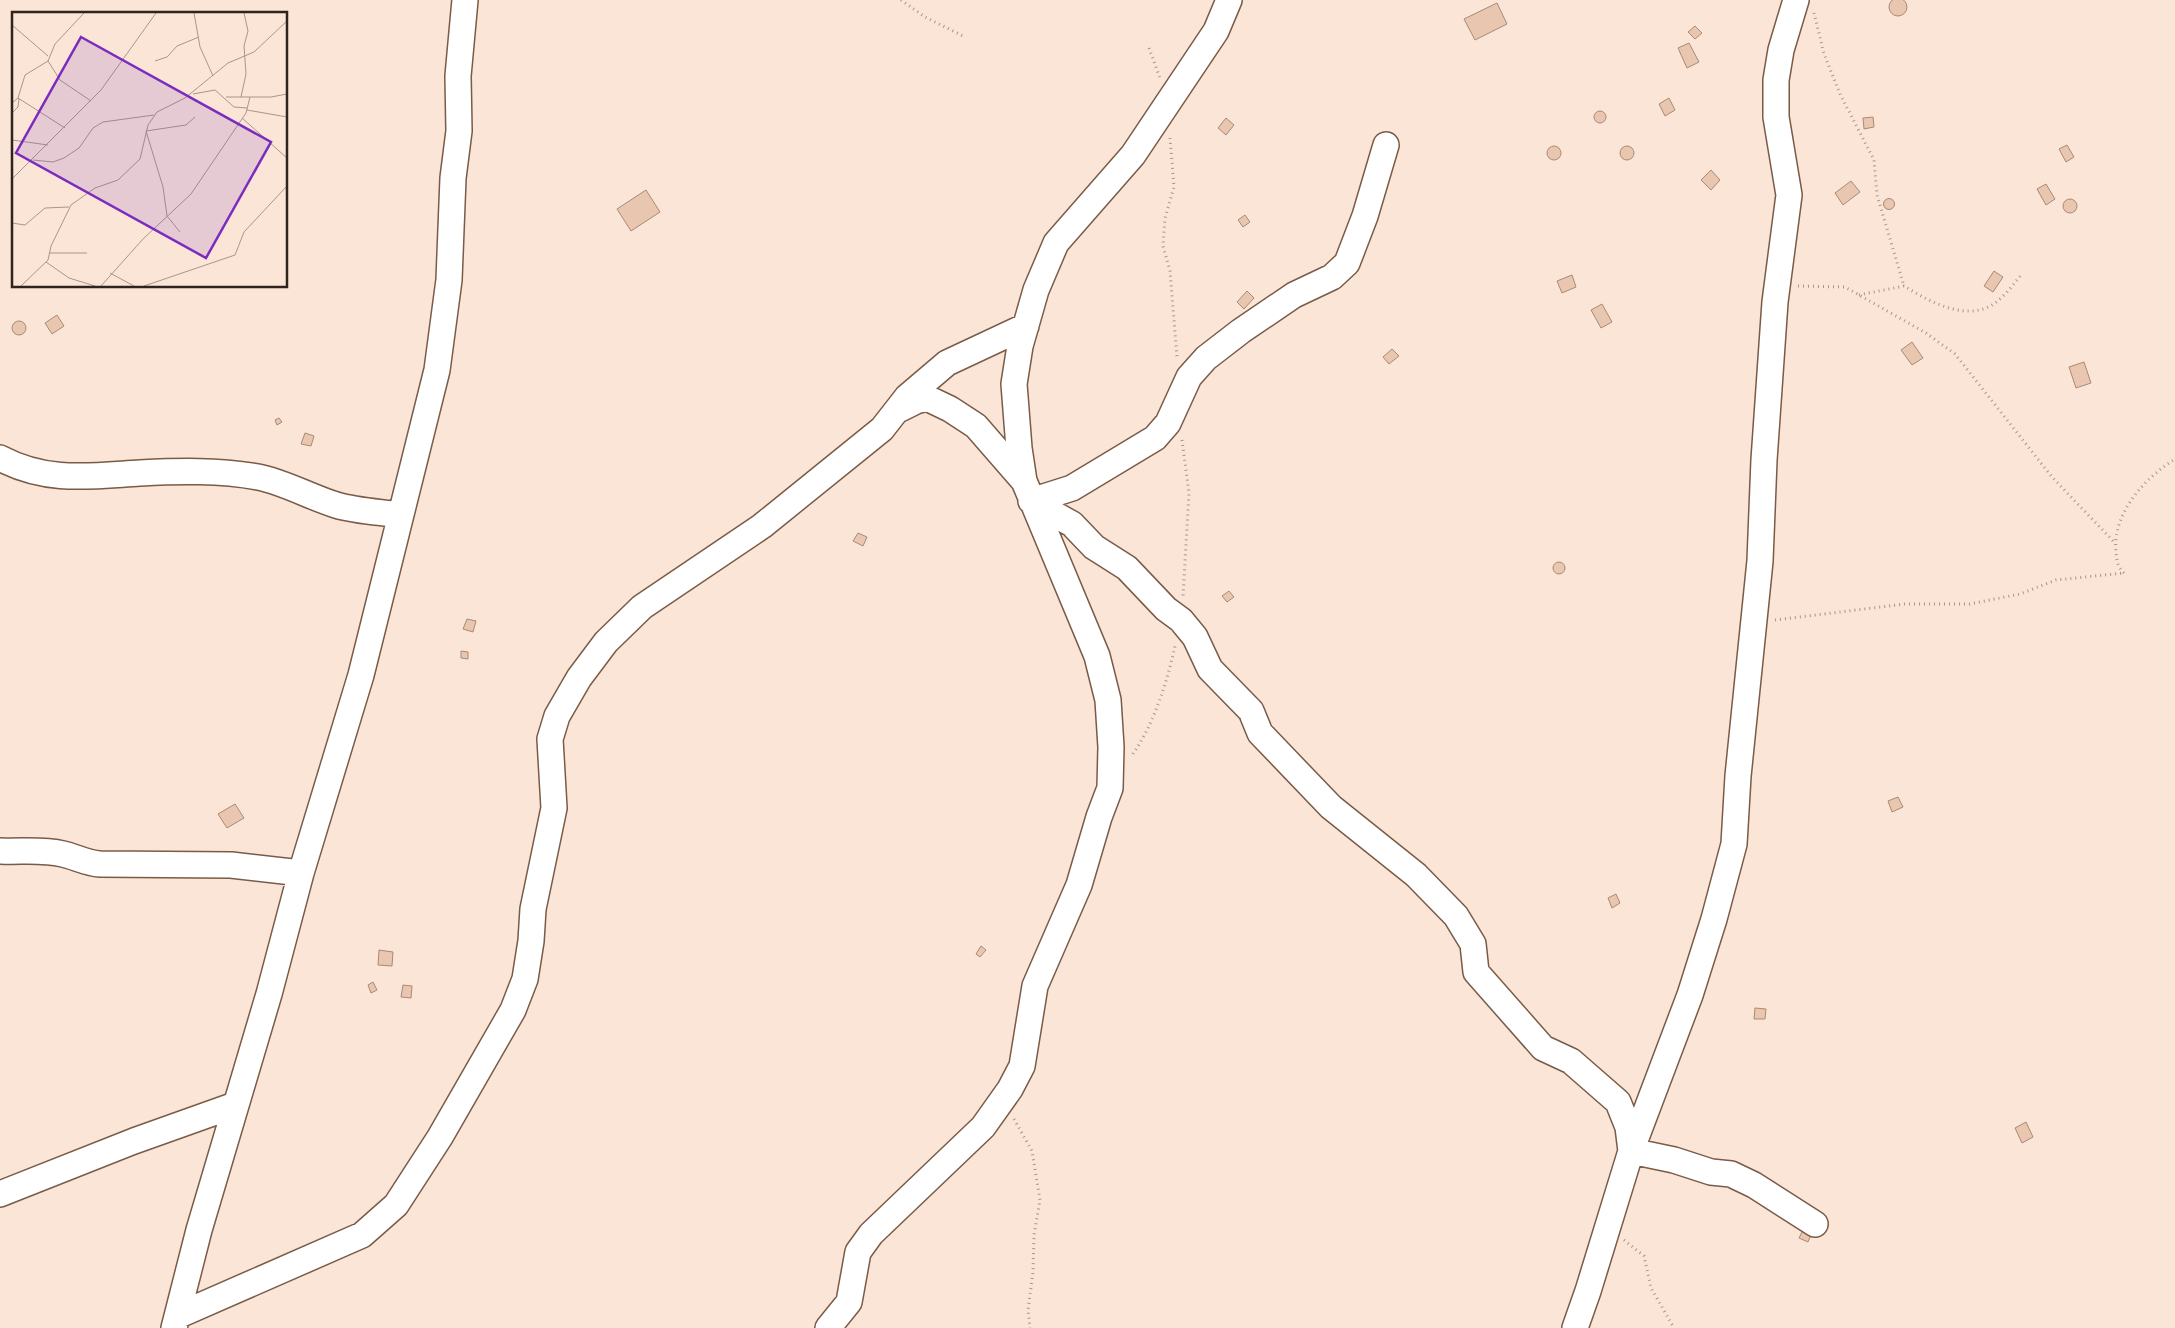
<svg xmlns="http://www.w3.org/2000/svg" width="2175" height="1328" viewBox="0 0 2175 1328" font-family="Karla,sans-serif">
<rect width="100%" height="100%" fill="#fae5d7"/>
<!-- building -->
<path fill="#e8c6af" stroke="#aa8a74" d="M1889 7a9 9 0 1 1 18 0a9 9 0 1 1-18 0Z
M1497,3L1507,24L1475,40L1464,19Z
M1695,26L1702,33L1695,39L1688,32Z
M1689,43L1699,62L1687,68L1678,48Z
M1669,98L1675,110L1665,116L1659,104Z
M1594 117a6 6 0 1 1 12 0a6 6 0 1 1-12 0Z
M1873,117L1874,127L1864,129L1863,118Z
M1226,118L1234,125L1226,135L1218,128Z
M2067,145L2074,157L2066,162L2059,149Z
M1620 153a7 7 0 1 1 14 0a7 7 0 1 1-14 0Z
M1547 153a7 7 0 1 1 14 0a7 7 0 1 1-14 0Z
M1711,170L1720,180L1711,190L1701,180Z
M1851,181L1860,192L1843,205L1835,193Z
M2046,184L2055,199L2046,205L2037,189Z
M646,190L660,212L631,231L617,209Z
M1883.5 204a5.5 5.5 0 1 1 11 0a5.5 5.5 0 1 1-11 0Z
M2063 206a7 7 0 1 1 14 0a7 7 0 1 1-14 0Z
M1245,215L1250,222L1243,227L1238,220Z
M1994,271L2003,277L1993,292L1984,286Z
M1572,275L1576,287L1562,293L1557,281Z
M1247,291L1254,298L1244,309L1237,302Z
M1602,304L1612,322L1601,328L1591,310Z
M57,315L64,326L52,334L45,323Z
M12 328a7 7 0 1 1 14 0a7 7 0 1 1-14 0Z
M1912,342L1923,358L1912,365L1901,350Z
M1392,349L1399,356L1389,364L1383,357Z
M2084,362L2091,383L2076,388L2069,367Z
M279,418L282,422L277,425L275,420Z
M305,433L314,436L311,446L301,444Z
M858,533L867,537L863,546L853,541Z
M1553 568a6 6 0 1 1 12 0a6 6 0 1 1-12 0Z
M1229,591L1234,597L1227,602L1222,596Z
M467,619L476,621L473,632L463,629Z
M461,651L468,652V659L461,658Z
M1898,797L1903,807L1892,812L1888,801Z
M235,804L244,818L227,828L218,814Z
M1616,894L1620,903L1612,908L1608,898Z
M981,946L986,950L980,957L976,954Z
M379,950L393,952L392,966L378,965Z
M373,982L377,990L371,993L368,985Z
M403,985L412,986L411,998L401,997Z
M1755,1008L1766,1009L1765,1019H1754Z
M2026,1122L2033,1137L2022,1143L2015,1128Z
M1804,1228L1812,1232L1808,1242L1799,1238Z"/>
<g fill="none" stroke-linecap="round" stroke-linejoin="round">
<defs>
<path id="minor" d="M1386,145L1365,216L1347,263L1332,277L1294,295L1241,331L1206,358L1189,377L1168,423L1155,438L1072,488L1031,501L1072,524L1094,547L1127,568L1166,609L1181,620L1195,637L1210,669L1251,711L1260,733L1331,807L1416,875L1456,916L1473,944L1476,972L1543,1048L1571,1061L1618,1102L1628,1127L1631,1151L1674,1160L1711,1172L1731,1174L1754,1185L1815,1224
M900,409L916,401L927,398L950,409L976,426L1023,480
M0,458C47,483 90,476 140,473C179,471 219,470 258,477C284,482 310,497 336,505C356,511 379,512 400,515
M0,851C21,852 42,849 63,854C76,857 86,863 100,864L231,865L301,873
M0,1194L134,1141L235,1105
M177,1316L362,1235L396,1205L440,1137L513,1010L525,979L531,941L533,909L554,808L550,739L557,716L579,678L606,642L642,607L762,526L882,429L907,397L947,363L1026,326
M174,1328L199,1230L269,994L301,873L361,675L437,370L449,280L453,178L459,131L458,76L465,0
M828,1328L849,1302L858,1252L871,1234L983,1127L1010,1089L1022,1066L1035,986L1079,885L1099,817L1110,788L1111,747L1108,700L1097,656L1024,481L1019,448L1014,384L1020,346L1036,290L1056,243L1133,155L1216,31L1229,0
M1575,1328L1588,1291L1631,1151L1690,995L1714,919L1734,844L1738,776L1760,561L1764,460L1775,302L1789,195L1776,117V80L1781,50L1796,0"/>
</defs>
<!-- minor casing -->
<use href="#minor" stroke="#795b47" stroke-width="28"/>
<!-- path -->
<path stroke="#a8968b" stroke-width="3" stroke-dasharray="1 4" stroke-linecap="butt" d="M901,0L925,17L963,36
M1814,13L1824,54L1840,94L1874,160L1877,195L1904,286
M1149,48L1160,78
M1170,138L1174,187L1165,218L1163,246L1170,271L1177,357
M1798,286L1845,287L1926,333L1955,354L2052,477L2115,543
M1859,295L1904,286C1932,303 1972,326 2001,298C2009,291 2015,282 2022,274
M1182,440L1189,493L1183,596
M2124,573C2117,566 2117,561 2116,552C2112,513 2145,478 2175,459
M1775,620L1905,604H1970L2020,594L2056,580L2124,573
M1133,754C1154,723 1167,683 1175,646
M1014,1119L1032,1151L1040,1200L1034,1235L1033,1272L1028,1310L1030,1328
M1624,1240L1644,1256L1651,1288L1674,1328"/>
<!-- minor -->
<use href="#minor" stroke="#fff" stroke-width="25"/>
</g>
<!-- overview -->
<g transform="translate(12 12)">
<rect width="275" height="275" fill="#fae5d7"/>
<path fill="none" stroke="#a9978c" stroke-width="1" d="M182,1L188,35L201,64M0,13L36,44M36,49L48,68L79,89M143,49L155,45L165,34L187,25M181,82L203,78L222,95L235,96M214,85H259L275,82M229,85L234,62L232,34L236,19L232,1M6,86L53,116M0,91L6,86L13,63L36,49L43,32L72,1M235,98L275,105M0,101L6,95L7,87M230,106L275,146M0,128L36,133M21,148L41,150L52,146L67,136L81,116L91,110L142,103M0,167L89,78L144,1M0,211L13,213L33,196L57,195M168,220L155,204L151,175L134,119L174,113L183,105M37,241H75M34,250L57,266L83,274M98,261L122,274M9,274L36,248L39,234L59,193L83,176L106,168L128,147L136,113L145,100L173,86L216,51L242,40L275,9M89,274L131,227L179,182L234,101L238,85M132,274L223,243L232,220L275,174"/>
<path fill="#7b2cbf" fill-opacity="0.15" stroke="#7b2cbf" stroke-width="2.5" d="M69,25L259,130L194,246L4,141Z"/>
<rect width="275" height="275" fill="none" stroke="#30231b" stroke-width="2.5"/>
</g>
</svg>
